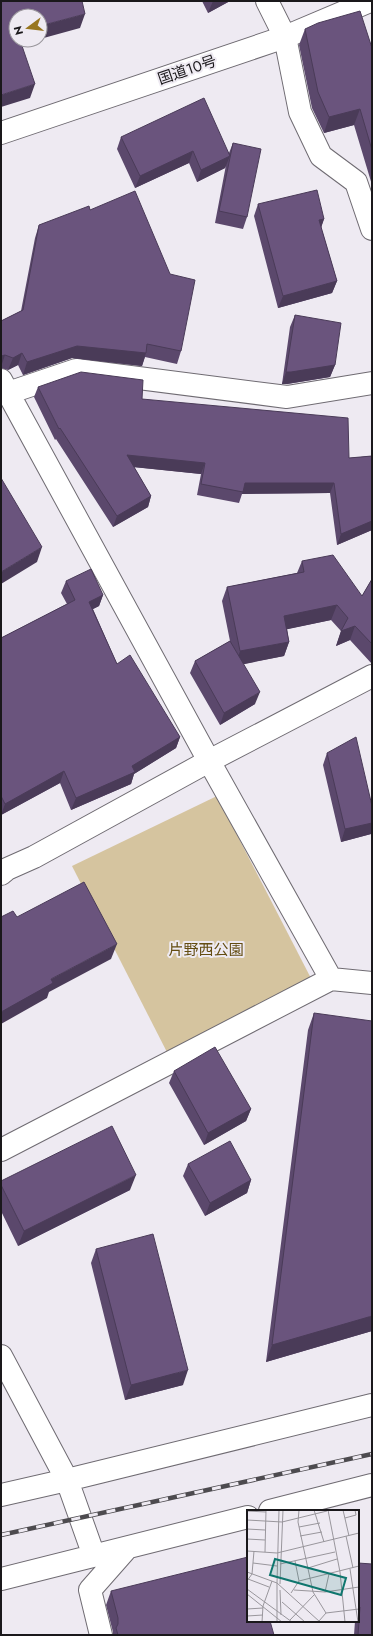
<svg xmlns="http://www.w3.org/2000/svg" width="373" height="1636" viewBox="0 0 373 1636" font-family="Jost,'Noto Sans JP',sans-serif">
<rect width="100%" height="100%" fill="#eeeaf2"/>
<!-- green -->
<path fill="#d5c49f" d="M217,796L316,988L171,1060L72,866Z"/>
<g fill="none" stroke-linecap="round" stroke-linejoin="round">
<defs>
<path id="minor" d="M267,1L285,37L300,112L321,156L356,182L372,229
M1,380L209,761L331,979L372,983
M8,393L76,370L287,397L372,383
M1,874L7,869L34,857L209,761L372,676
M1,1150L331,979
M1,1356L67,1480L94,1556
M1,1495L67,1480L372,1405
M270,1511L372,1485
M1,1579L248,1517
M101,1635L90,1590L127,1548"/>
<path id="highway" d="M1,133L285,37L370,1"/>
</defs>
<!-- minor casing -->
<use href="#minor" stroke="#6f6b72" stroke-width="24"/>
<!-- highway casing -->
<use href="#highway" stroke="#6f6b72" stroke-width="24"/>
<!-- minor -->
<use href="#minor" stroke="#fff" stroke-width="22"/>
<!-- highway -->
<use href="#highway" stroke="#fff" stroke-width="22"/>
<defs>
<path id="rail" d="M1,1535L372,1454"/>
</defs>
<!-- rail casing -->
<use href="#rail" stroke="#4d4b4f" stroke-width="4.5"/>
<!-- rail -->
<use href="#rail" stroke="#eeeaf2" stroke-width="3" stroke-dasharray="9" stroke-linecap="butt"/>
</g>
<!-- wall -->
<path fill="#5b486c" d="M202,1H230L208,13Z
M305,29L372,48V185L354,125L324,133L312,108L299,45Z
M121,137L229,153L233,143L247,217L243,229L215,223L226,165L225,168L197,182L189,163L135,188L117,149Z
M258,204L324,219L321,227L337,281L332,293L278,308L254,216Z
M90,210L181,351L177,364L145,357L142,366L72,358L23,375L18,365L8,370L1,368V321L21,311L35,238L39,225Z
M295,315L335,365L330,377L287,384H282L290,327Z
M38,387L142,399L349,458L372,456V530L337,545L330,493L242,494L239,503L197,495L201,474L134,467L151,496L148,507L113,527L56,439L55,440L34,397Z
M302,561L362,596L372,579V664L350,640L336,646L341,631L331,620L287,629L289,642L284,656L243,664L255,704L220,725L190,673L195,661L230,641L222,601L227,587L297,573Z
M66,581L103,595L99,606L93,609L117,664L180,737L176,748L134,774L131,784L71,810L60,783L1,815V638L67,604L61,593Z
M327,753L372,806V832L371,834L341,842L323,765Z
M314,1013L372,1331L266,1362L308,1030Z
M174,1071L251,1109L246,1121L204,1145L169,1083Z
M188,1164L251,1180L247,1193L205,1216L183,1176Z
M1,1181L130,1190L18,1246L1,1211Z
M96,1249L183,1385L125,1400L91,1263Z
M358,1563L372,1635H354L355,1621H354H358Z
M111,1591L274,1635H113V1632L106,1605Z"/>
<!-- shaded-wall -->
<path fill="#4a3b58" d="M213,1H230L208,13Z
M85,14L80,28L40,39V26Z
M16,40H36L13,46Z
M35,84L30,98L1,107V95Z
M360,109L354,125L324,133L329,117Z
M193,151L189,163L135,188L140,176Z
M230,156L225,168L197,182L201,170Z
M324,219L320,231L319,220Z
M337,281L332,293L278,308L283,296Z
M77,346L146,353L142,366L72,358L23,375L27,362Z
M22,353L18,365L8,370L13,358Z
M5,355L1,367V356Z
M335,365L330,377L287,384H282L286,372Z
M127,455L205,463L201,474L123,466Z
M245,483H334L330,493L242,494Z
M151,496L148,507L113,527L117,516Z
M372,521V530L337,545L341,534Z
M42,547L37,562L1,584V572Z
M103,595L99,606L85,613L89,602Z
M337,605L331,620L279,631L284,616Z
M355,626L350,640L336,646L341,631Z
M289,642L284,656L235,666L240,651Z
M260,692L255,704L220,725L224,713Z
M180,737L176,748L134,774L131,784L71,810L76,798L132,766Z
M64,771L60,783L1,815L5,804Z
M372,823V832L371,834L341,842L345,829Z
M117,944L111,959L49,992L47,998L1,1024V1012L51,979Z
M251,1109L246,1121L204,1145L208,1133Z
M136,1175L130,1190L18,1246L24,1231Z
M251,1180L247,1193L205,1216L210,1203Z
M372,1316V1331L266,1362L272,1345Z
M188,1370L183,1385L125,1400L131,1385Z"/>
<!-- building -->
<path fill="#6a547d" stroke="#4a3b58" d="M1,1H82L85,14L40,26V16H16V40H20L35,84L1,95Z
M360,11L372,48V150L360,109L329,117L318,92L305,29L318,23Z
M204,98L230,156L201,170L193,151L140,176L121,137Z
M233,143L261,149L247,217L219,211Z
M317,190L324,219L319,220L337,281L283,296L258,204Z
M135,191L170,274L195,280L181,351L147,344L146,353L77,346L27,362L22,353L13,358L5,355L1,356V321L23,310L39,225L89,206L90,210Z
M295,315L341,323L335,365L291,372H286Z
M81,372L143,380L142,399L348,418L349,458L372,456V521L341,534L334,483H245L243,492L201,484L205,463L127,455L151,496L117,516L60,428L59,429L38,387Z
M1,478L42,547L1,572Z
M333,555L362,596L372,579V644L355,626L341,631L348,618L337,605L284,616L289,642L240,651L227,587L304,572L302,561Z
M91,569L103,595L89,602L117,664L130,655L180,737L132,766L135,772L76,798L64,771L5,804L1,796V638L75,600L66,581Z
M230,641L260,692L224,713L195,661Z
M356,737L372,806V823L345,829L327,753Z
M84,882L117,944L51,979L53,983L1,1012V917L13,911L17,917Z
M314,1013L372,1021V1316L272,1345Z
M215,1047L251,1109L208,1133L174,1071Z
M112,1126L136,1175L24,1231L1,1185V1181Z
M230,1141L251,1180L210,1203L188,1164Z
M153,1234L188,1370L131,1385L96,1249Z
M248,1557V1621H270L274,1635H118L116,1628L118,1624V1618L111,1591Z
M358,1563L372,1564V1635H358L360,1607H358Z"/>
<g text-anchor="middle" stroke-width="4" stroke-linejoin="round" paint-order="stroke">
<!-- street labels -->
<g font-size="15" fill="#1a181b" stroke="#eeeaf2">
<text transform="translate(187 70) rotate(-19)" y="5">国道10号</text>
</g>
<!-- park labels -->
<g font-size="15" fill="#634c11" stroke="#eeeaf2">
<text x="206" y="955">片野西公園</text>
</g>
</g>
<!-- overview -->
<g transform="translate(247 1510)">
<rect width="112" height="112" fill="#eeeaf2"/>
<path fill="none" stroke="#99969c" stroke-width="1" d="M52,0L51,12L66,82L79,103M67,0L77,32M81,0L93,62L98,112M96,0L102,26M0,1L19,2M98,8L109,5L108,0M0,10L35,12L80,1M52,17L73,13M0,19L18,20M53,26L75,22M99,26L106,58M0,29L18,30M0,41L30,43L112,23M18,42L19,0M48,51L52,71M6,53L30,56M33,54L88,42M61,58L90,49M103,59L111,112M0,62L30,73L32,0M1,69L22,77M0,71L5,64L7,41M33,74L36,0M0,79L45,112M33,80L34,105M47,80L78,82L112,77M78,82L82,64M44,83L52,71L112,56M0,84L35,112M35,92L58,112M0,99L16,98M0,106L16,105M43,110L67,85M72,111L79,103L112,99M15,112L16,96L25,71M30,112V73L73,112"/>
<path fill="#0f766e" fill-opacity="0.15" stroke="#0f766e" stroke-width="2" d="M28,49L99,68L94,85L23,65Z"/>
<rect width="112" height="112" fill="none" stroke="#1a181b" stroke-width="2"/>
</g>
<!-- border -->
<rect width="373" height="1636" fill="none" stroke="#1a181b" stroke-width="4"/>
<!-- north arrow -->
<g transform="translate(28 28) rotate(255)"><circle r="19" fill="#eeeaf2" stroke="#99969c"/>
<path d="M0-3L7 15L0 10L-7 15Z" fill="#98761f"/>
<text y="-6" font-size="11" font-weight="bold" text-anchor="middle" fill="#1a181b">N</text>
</g>
</svg>
